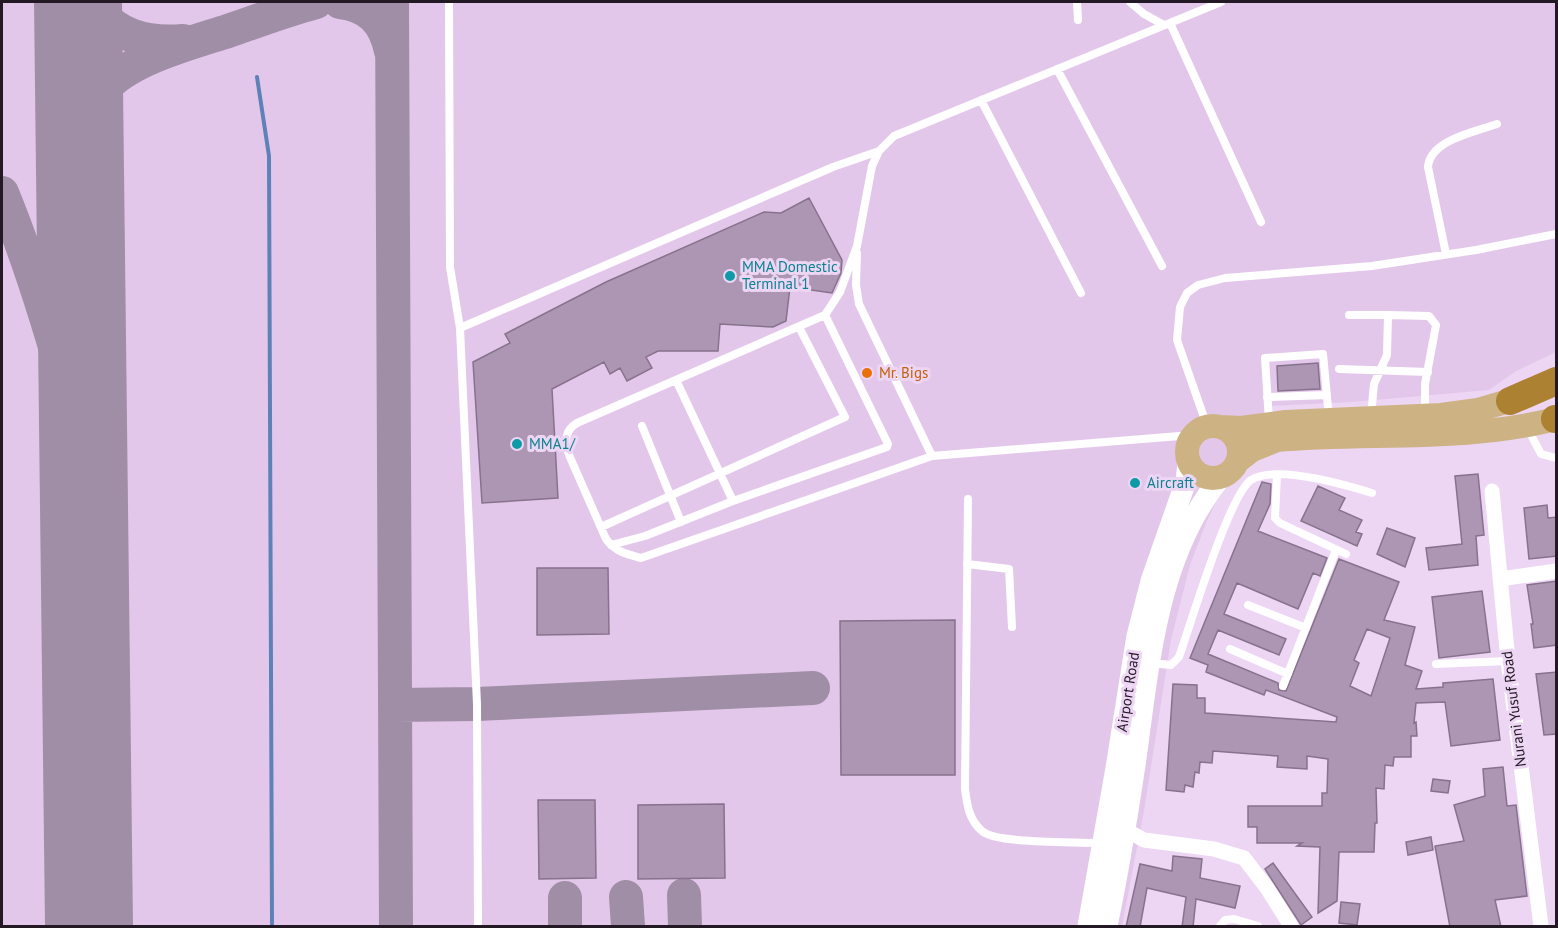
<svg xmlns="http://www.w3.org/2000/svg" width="1558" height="928" viewBox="0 0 1558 928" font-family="'PT Sans',sans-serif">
<rect width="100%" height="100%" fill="#edd5f4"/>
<!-- built -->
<path fill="#e3c7eb" d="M2,2H1556V352L1516,371L1489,390L1352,402L1269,406L1245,465L1218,498L1206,523L1190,565L1171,640L1144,811L1122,926H2Z"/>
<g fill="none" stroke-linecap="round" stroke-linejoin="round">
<!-- stream -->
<path stroke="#5e82b8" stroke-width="4" d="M257,77L269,156L272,926"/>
<!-- taxiway -->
<path stroke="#a08ea6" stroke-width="34" d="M92,2C113,36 146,44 183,41
M340,2C369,5 385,22 391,51
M392,2L396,926
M80,139C84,119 91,101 106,86C133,58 191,43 228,31C257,21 286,10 316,2
M2,193C36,276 60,362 84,449
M395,705L477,704L813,688
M89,875L95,899L112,926
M684,895L685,926
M626,897L628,926
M565,898V926"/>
<!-- runway -->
<path stroke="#a08ea6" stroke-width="88" d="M78,2L89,926"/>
</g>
<!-- building -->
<path fill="#ac96b3" stroke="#87728d" stroke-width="1.5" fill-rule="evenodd" d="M809,198L842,260L841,273L832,293L790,287L786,321L773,327L720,324L718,351H658L646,357L652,368L627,381L620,368L610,374L604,362L552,389L558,498L482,503L473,362L510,343L505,334L606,282L764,212L781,213Z
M1318,363L1320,389L1278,391L1277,366Z
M1478,474L1484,535L1476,536L1478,565L1429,570L1426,548L1462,544L1455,476Z
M1262,482L1271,484L1270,504L1258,531L1327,558L1320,576L1313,573L1298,609L1237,583L1224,614L1286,639L1279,655L1218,630L1208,654L1278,683L1279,690L1286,691L1339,559L1399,582L1384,620L1415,627L1405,665L1422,671L1416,689L1443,687V683L1493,679L1500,740L1451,746L1445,702L1416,703L1414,723L1416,722L1417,736H1411V757H1394L1393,766L1385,765L1384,789L1376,788L1377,823H1375L1374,852H1339L1337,901L1318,913L1320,847L1297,846L1302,843H1257V827H1248V806H1322V793H1327L1328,759L1307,756V769L1277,767L1278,756L1213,751L1212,763L1200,762L1199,773L1195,772L1193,787L1185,785L1184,792L1166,790L1173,684L1197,685V698H1205V713L1336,722L1337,717L1266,690L1264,695L1206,672L1208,665L1190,658ZM1367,629L1390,638L1371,696L1350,686L1359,663L1354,660Z
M1318,486L1345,498L1339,510L1362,520L1356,532L1362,534L1357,546L1301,521Z
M1547,505L1548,518L1557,517V556L1529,559L1524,508Z
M1387,528L1415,538L1405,567L1377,554Z
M537,568H608L609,634L537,635Z
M1557,581V645L1534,648L1531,624H1533L1527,585Z
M1482,591L1490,652L1439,658L1432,597Z
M955,620V775H841L840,621Z
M1557,672V734L1544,735L1536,674Z
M1503,767L1507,806L1516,805L1527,896L1495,900L1501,927H1450L1435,846L1464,841L1454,805L1485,796L1483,769Z
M1433,779L1450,781L1448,793L1431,791Z
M538,800H595L596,878L539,879Z
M724,804L725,878L638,879V805Z
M1431,837L1433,850L1408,855L1406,842Z
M1173,856L1202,859L1200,878L1240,886L1235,908L1196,899L1193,927H1182L1186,897L1147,888L1140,927H1126L1140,864L1172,871Z
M1273,863L1312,917L1301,925L1265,869Z
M1341,902L1360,904L1357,925L1339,923Z"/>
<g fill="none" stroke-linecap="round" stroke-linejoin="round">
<!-- lane -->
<path stroke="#fff" stroke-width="8" d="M449,2L450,267L460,328L477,704L478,926
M1077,2L1078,20
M1130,2L1144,14L1164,25
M1170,23L1261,222
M1057,69L1162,266
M981,100L1081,293
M857,253L856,285L859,304L932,456
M1446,254L1428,167C1430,140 1475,132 1497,124
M1349,315H1388L1387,355L1374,384L1371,416
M1388,315L1429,316L1436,325L1425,384V414
M460,328L833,167L879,151
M1339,369L1428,372
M676,380L733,501
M1267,397L1327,395
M1269,421L1265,358L1323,354L1329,418
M642,426L681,522
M1207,426L1177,340L1180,307L1187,293L1198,285L1225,278L1372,266L1476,250L1556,234
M1528,429L1541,454L1556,458
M1192,435L932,456L641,558C626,554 616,552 606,539L569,455C565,441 564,431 577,423L825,315L840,292L857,246L872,166L879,151L894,136L1221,2
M1277,475L1275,518L1280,523L1346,554
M968,499L965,789C967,805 969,820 982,831C996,844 1078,842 1101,843
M601,527L845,417L799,327
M611,545L645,536L733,501L887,447L888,444L825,315
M967,564L1009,569L1012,627
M1248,605L1306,628
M1230,649L1288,674
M1150,663L1171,665L1179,657C1190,626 1229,495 1251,480C1276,464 1346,485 1372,493
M1436,664L1508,661
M1283,686L1336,550
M1220,926L1225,920L1234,919L1258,926"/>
<!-- street -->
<path stroke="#fff" stroke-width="15" d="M1492,491L1508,661L1541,926
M1500,579L1556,571
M1126,830L1144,840L1214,849L1244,858L1267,888L1291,926"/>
<!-- secondary -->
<path stroke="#fff" stroke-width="21" d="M1088,926L1116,768L1137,636L1151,581L1186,481L1188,462
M1107,926C1118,873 1127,819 1135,765C1149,667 1156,555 1222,476"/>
<!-- primary -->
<path stroke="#cdb383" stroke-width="24" d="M1187 452a26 26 0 1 1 52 0a26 26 0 1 1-52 0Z
M1220,427L1241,428L1286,422L1441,415L1478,410L1529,395
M1238,461L1252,450L1277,440C1369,432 1465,442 1556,419"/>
<!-- highway -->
<path stroke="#ac8131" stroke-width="28" d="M1510,401L1556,381
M1555,419H1556"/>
</g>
<!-- markers -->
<g fill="#0f9aa8" stroke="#edd5f4" stroke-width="2">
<circle cx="730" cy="276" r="6"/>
<circle cx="517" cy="444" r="6"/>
<circle cx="1135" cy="483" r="6"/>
</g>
<circle fill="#e8710a" stroke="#edd5f4" stroke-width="2" cx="867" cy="373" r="6"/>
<g text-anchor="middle" stroke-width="6" stroke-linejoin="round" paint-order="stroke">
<!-- culture labels -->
<g font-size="15" fill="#0d838f" stroke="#edd5f4" text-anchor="start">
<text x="742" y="272">MMA Domestic<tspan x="742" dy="17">Terminal 1</tspan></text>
<text x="529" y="449">MMA1/</text>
<text x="1147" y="488">Aircraft</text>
</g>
<!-- food labels -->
<g font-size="15" fill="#c56008" stroke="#edd5f4" text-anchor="start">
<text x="879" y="378">Mr. Bigs</text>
</g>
<!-- street labels -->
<g font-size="15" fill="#221924" stroke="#edd5f4">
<text transform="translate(1128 692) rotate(-81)" y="5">Airport Road</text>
<text transform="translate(1514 709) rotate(-97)" y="5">Nurani Yusuf Road</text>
</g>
</g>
<!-- border -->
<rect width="1558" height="928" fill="none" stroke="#221924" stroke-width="6"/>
</svg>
